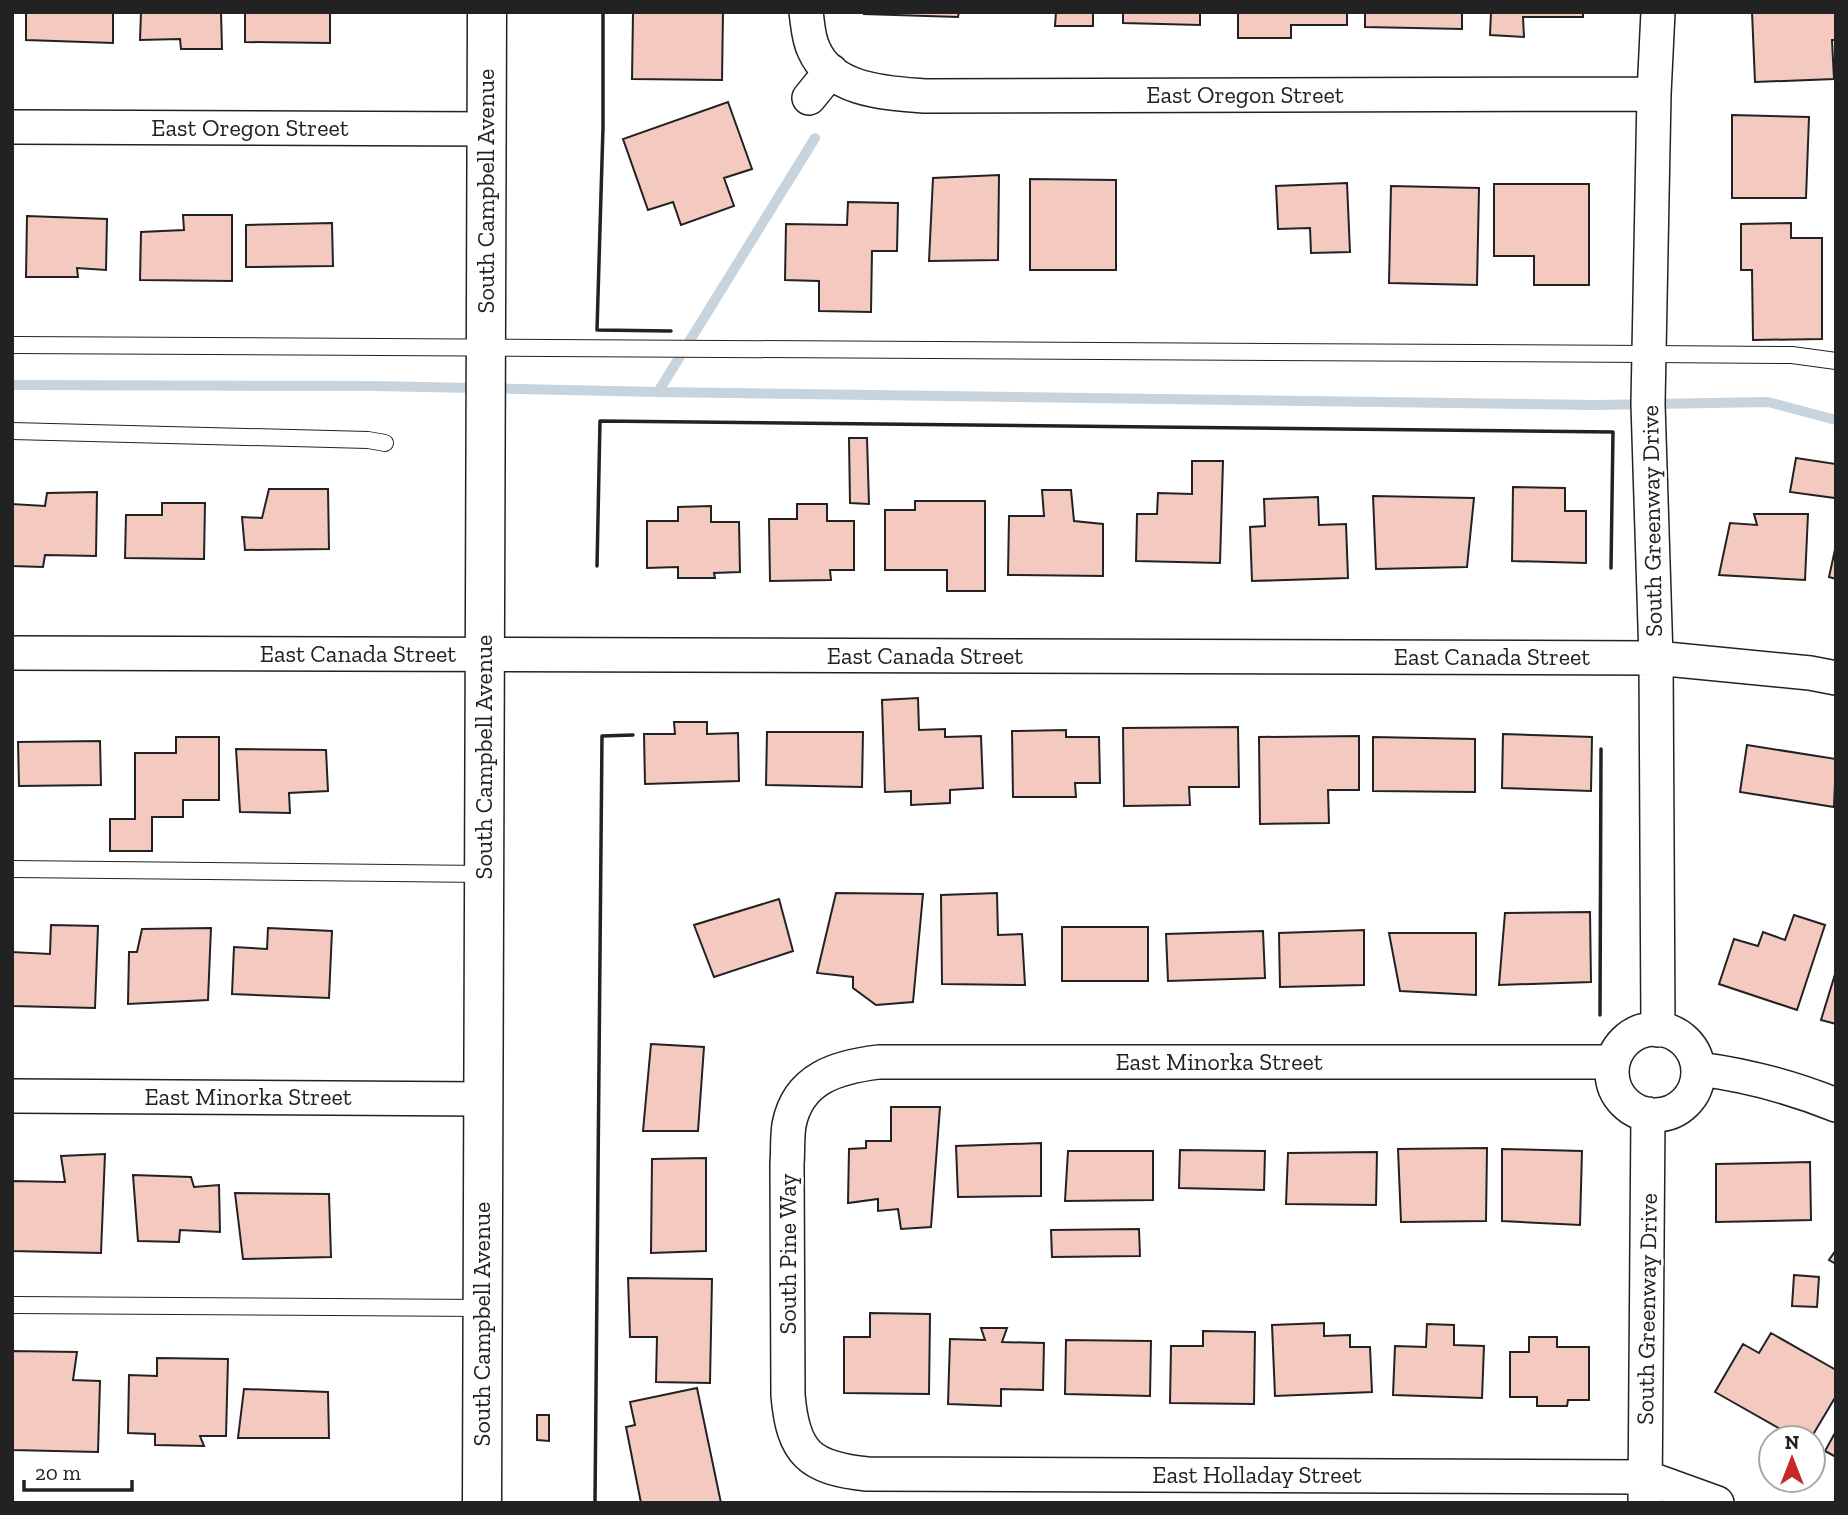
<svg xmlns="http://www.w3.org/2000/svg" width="1848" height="1515" viewBox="0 0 1848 1515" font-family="'Zilla Slab',serif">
<rect width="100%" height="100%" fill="#fff"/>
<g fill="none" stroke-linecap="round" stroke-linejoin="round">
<!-- stream -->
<path stroke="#c7d3dd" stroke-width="10" d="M12,385L374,386L658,392L1596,405L1768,402L1836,420
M658,392L815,138"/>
</g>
<!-- building -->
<path fill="#f3c9c0" stroke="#222" stroke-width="2" d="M26,12H113V43L26,40Z
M141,12H221L222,49H181L180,39L140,40Z
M245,12H330V43L245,42Z
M644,12H723L722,80L632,79L633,13Z
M864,12H959L958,17L864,14Z
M1056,12H1093V26H1055Z
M1123,12H1200V25L1123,23Z
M1238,12H1347V25H1291V38H1238Z
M1365,12H1462V29L1365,27Z
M1491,12H1583V17H1523L1524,37L1490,35Z
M1752,12H1836V40H1832L1834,79L1755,82Z
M728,102L752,169L724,178L734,206L681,225L673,202L648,210L623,139Z
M1732,115L1809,117L1806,198H1732Z
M999,175L998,260L929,261L933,178Z
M1030,179L1116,180V270H1030Z
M1347,183L1350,252L1311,253L1310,228L1278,229L1276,186Z
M1494,184H1589V285H1534V256H1494Z
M1391,186L1479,188L1477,285L1389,283Z
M848,202L898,203L897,251H872L871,312L819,311V281L785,280L786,224L847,225Z
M183,215H232V281L140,280L141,232L184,230Z
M27,216L107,219L106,270L77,268L78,277H26Z
M332,223L333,266L246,267V225Z
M1791,223V238H1822V339L1753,340L1752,270H1741V224Z
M849,438H867L869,504L850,503Z
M1796,458L1836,464L1835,498L1790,492Z
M1192,461H1223L1220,563L1136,561L1137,514H1157L1158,493L1192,494Z
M1513,487L1565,488V511H1586V563L1512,561Z
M269,489H328L329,549L245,550L242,517L262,518Z
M1042,490H1071L1074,521L1103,524V576L1008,575L1009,516H1044Z
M97,492L96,556L45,555L43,567L12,566V504L45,506L47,493Z
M1373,496L1474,498L1467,567L1376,569Z
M1318,497L1319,525L1346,524L1348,578L1252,581L1250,527L1265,526L1264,499Z
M915,501H985V591H947V570H885V510H915Z
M162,503H205L204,559L125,558L126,515H162Z
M797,504H827V521H854V570H830L831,580L770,581L769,519H797Z
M711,506V522H739L740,572L714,573L715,578H678V567L647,568V521H678V507Z
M1754,514H1808L1805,580L1719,575L1730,523L1757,525Z
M1836,545V579L1829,577Z
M918,698L919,730L945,729V737L981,736L983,788L950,790V803L911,805V791L885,792L882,700Z
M674,722H707V734L738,733L739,781L645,784L644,734H675Z
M1238,727L1239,787H1189L1190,805L1124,806L1123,728Z
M1066,730V737H1099L1100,783H1075L1076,797H1013L1012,731Z
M767,732H863L862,787L766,785Z
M1503,734L1592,737L1591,791L1502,788Z
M1359,736V790H1328L1329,823L1260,824L1259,737Z
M176,737H219V800H183V817H152V851H110V819H135V753H176Z
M1373,737L1475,739V792L1373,791Z
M100,741L101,785L19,786L18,742Z
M1747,745L1836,759L1834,807L1740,792Z
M236,749L326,750L328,791L289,793L290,813L240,812Z
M836,893L923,894L913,1002L876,1005L853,988V977L817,973Z
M997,893L998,935L1022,934L1025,985L942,984L941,895Z
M779,899L793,951L714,977L694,925Z
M1590,912L1591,982L1499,985L1505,913Z
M1794,915L1825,925L1797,1010L1719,984L1734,939L1758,946L1763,932L1785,940Z
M51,925L98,926L95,1008L12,1006V952L50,954Z
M1062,927H1148V981H1062Z
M211,928L208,1000L128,1004L129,952H137L142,929Z
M268,928L332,931L329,998L232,994L234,947L267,949Z
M1364,930V985L1280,987L1279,933Z
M1263,931L1265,978L1168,981L1166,934Z
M1389,933H1476V995L1400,991Z
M1836,971V1024L1821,1020Z
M651,1044L704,1047L698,1131H643Z
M891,1107H940L931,1227L901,1229L898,1209L878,1211V1199L848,1203L849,1149L866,1148V1141H891Z
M1041,1143V1196L958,1197L956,1146Z
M1487,1148L1486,1221L1401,1222L1398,1149Z
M1502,1149L1582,1151L1580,1225L1502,1221Z
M1180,1150L1265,1151L1264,1190L1179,1188Z
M1068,1151H1153V1200L1065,1201Z
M1377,1152L1376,1205L1286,1204L1288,1153Z
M105,1154L101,1253L12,1251V1181L65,1182L61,1156Z
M706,1158V1251L651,1253L652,1159Z
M1810,1162L1811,1220L1716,1222V1164Z
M133,1175L191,1177L194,1187L219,1185L220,1232L180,1230L179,1242L138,1241Z
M235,1193L329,1194L331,1257L243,1259Z
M1139,1229L1140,1256L1052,1257L1051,1230Z
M1836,1250V1264L1829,1260Z
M1794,1275L1819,1277L1817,1307L1792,1306Z
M628,1278L712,1279L710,1383L656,1382L657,1337H630Z
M870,1313L930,1314L929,1394L844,1393V1337H870Z
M1324,1323V1336L1350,1335V1347H1370L1372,1392L1275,1396L1272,1325Z
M1427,1324L1454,1325V1345L1484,1346L1482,1398L1393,1395L1395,1346L1426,1347Z
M981,1328H1007L1002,1342L1044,1343L1043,1390L1001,1389V1406L948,1404L950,1339L985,1340Z
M1203,1331L1255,1332L1254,1404L1170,1403L1171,1346H1203Z
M1771,1333L1836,1370V1396L1811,1438H1796L1715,1392L1743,1344L1759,1353Z
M1529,1337H1557V1347H1589V1400H1568L1567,1406H1537V1397H1510V1352H1529Z
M1066,1340L1151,1341L1150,1396L1065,1394Z
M12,1351L77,1352L73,1380L100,1381L98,1452L12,1450Z
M157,1358L228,1359L226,1436H200L204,1446L155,1445V1434L128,1433L129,1375L157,1376Z
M697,1388L721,1503H641L626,1427L635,1425L630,1402Z
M244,1389L328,1392L329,1438H238Z
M537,1415H549V1441L537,1440Z
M1836,1431V1457L1825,1451Z"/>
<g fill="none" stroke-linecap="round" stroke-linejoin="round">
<defs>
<path id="lane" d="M12,345L1650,354L1792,355L1836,361
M12,431L368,440L385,443
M12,869L483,874
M12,1305L482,1308"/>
<path id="street" d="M806,12C808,25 808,38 814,50C832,91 886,93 924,96L1654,94
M1658,12L1654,94L1648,404L1656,658L1658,1030
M809,98L831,71
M12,127L487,129
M12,653L1656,658L1810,673L1836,678
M1612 1072a43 43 0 1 1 86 0a43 43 0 1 1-86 0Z
M1613,1062H879C837,1067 798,1078 789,1125C787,1138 788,1151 787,1164L788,1395C793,1454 810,1468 867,1474L1645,1477L1717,1503
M1699,1069C1746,1075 1791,1087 1836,1105
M12,1096L483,1099
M1645,1503L1648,1114"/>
<path id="primary" d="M482,1503L487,12"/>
</defs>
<!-- lane casing -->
<use href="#lane" stroke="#222" stroke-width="18"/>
<!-- street casing -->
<use href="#street" stroke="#222" stroke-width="36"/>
<!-- primary casing -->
<use href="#primary" stroke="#222" stroke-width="41"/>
<!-- lane -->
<use href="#lane" stroke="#fff" stroke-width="16"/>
<!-- street -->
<use href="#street" stroke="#fff" stroke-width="33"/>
<!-- primary -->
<use href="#primary" stroke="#fff" stroke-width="38"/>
<!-- wall -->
<path stroke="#222" stroke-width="3.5" d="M603,12V127L597,330L671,331
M597,566L600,421L1613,432L1611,568
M1600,1015L1601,749
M595,1503L602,736L633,735"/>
</g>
<g text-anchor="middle" stroke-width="5" stroke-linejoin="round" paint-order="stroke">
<!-- street labels -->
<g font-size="24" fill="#222" stroke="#fff">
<text x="1245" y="103">East Oregon Street</text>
<text x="250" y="136">East Oregon Street</text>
<text transform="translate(486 191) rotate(-90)" y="8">South Campbell Avenue</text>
<text transform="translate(1652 521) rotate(-91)" y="8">South Greenway Drive</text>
<text x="358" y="662">East Canada Street</text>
<text x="925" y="664">East Canada Street</text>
<text x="1492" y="665">East Canada Street</text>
<text transform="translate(484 757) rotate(-90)" y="8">South Campbell Avenue</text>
<text x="1219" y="1070">East Minorka Street</text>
<text x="248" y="1105">East Minorka Street</text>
<text transform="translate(788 1254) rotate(-90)" y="8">South Pine Way</text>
<text transform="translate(1647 1309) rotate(-89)" y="8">South Greenway Drive</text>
<text transform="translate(482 1324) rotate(-90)" y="8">South Campbell Avenue</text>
<text x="1257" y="1483">East Holladay Street</text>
</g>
</g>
<!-- border -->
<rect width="1848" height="1515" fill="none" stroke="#222222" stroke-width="28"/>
<!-- north arrow -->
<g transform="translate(1792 1459)"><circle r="33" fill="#ffffff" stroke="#a7a7a7" stroke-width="2"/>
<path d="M0-5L12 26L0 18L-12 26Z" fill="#c62828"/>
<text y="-10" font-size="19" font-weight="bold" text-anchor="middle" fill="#222222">N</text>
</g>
<!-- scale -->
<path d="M24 1480v10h108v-10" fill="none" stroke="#222222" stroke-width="3.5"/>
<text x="35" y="1480" font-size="21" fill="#222222" stroke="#ffffff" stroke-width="5" paint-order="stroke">20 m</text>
</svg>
